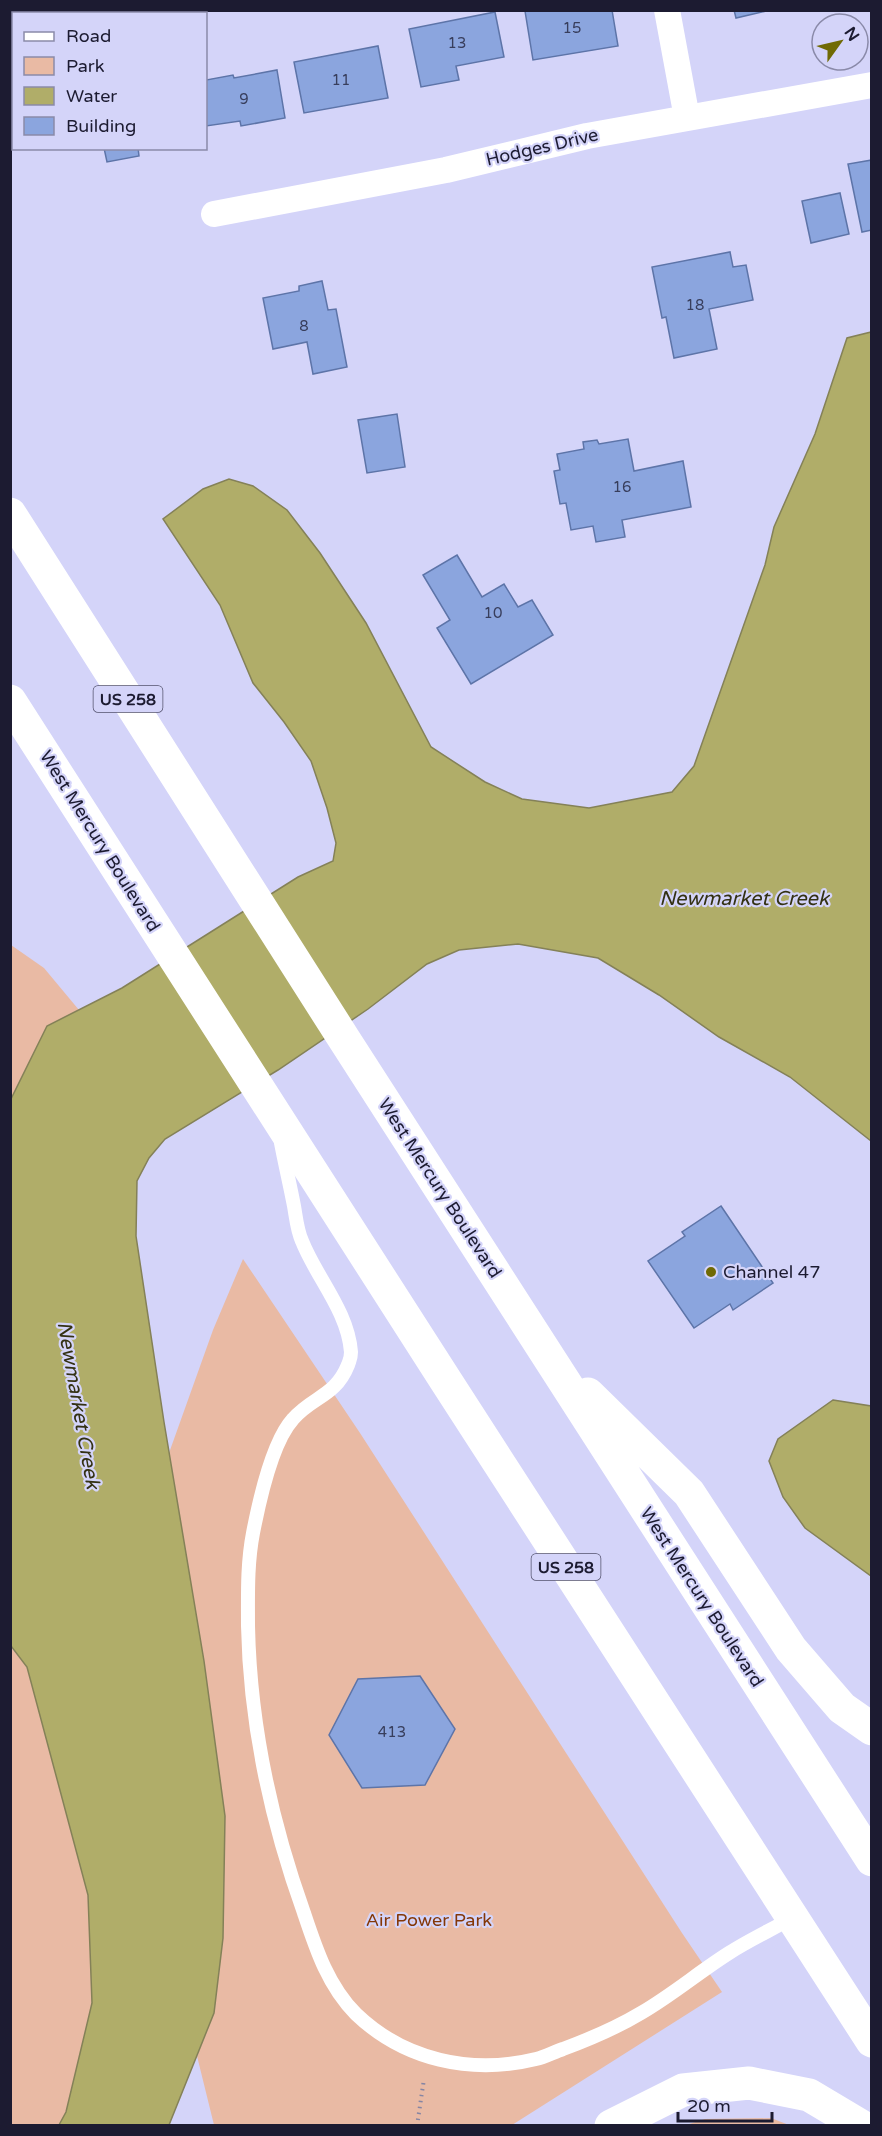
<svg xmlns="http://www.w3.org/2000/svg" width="882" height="2136" viewBox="0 0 882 2136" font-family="'Varela Round',sans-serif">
<rect width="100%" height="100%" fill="#d4d4f9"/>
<!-- green -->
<path fill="#e9baa4" d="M11,945L44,968L79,1010L47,1026L11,1101Z
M243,1259L360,1433L682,1933L722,1992L512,2125H214L197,2056L214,2013L223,1938L225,1816L204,1661L169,1453L213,1330Z
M10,1646L27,1667L88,1895L92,2003L66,2112L59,2125H11Z
M771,2118L789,2125H686L705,2119Z"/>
<!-- water -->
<path fill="#b0ad69" stroke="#848158" stroke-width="1.5" d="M871,332V1141L790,1077L719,1037L659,995L598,958L518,944L459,950L427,964L368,1009L278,1070L165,1139L149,1158L137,1181L136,1236L164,1422L204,1661L225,1816L223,1938L214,2013L169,2125H59L66,2112L92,2003L88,1895L27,1667L11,1646L10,1101L47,1026L122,988L298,877L333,861L336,843L327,808L311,761L284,722L253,683L220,605L163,519L203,489L229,479L253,486L287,510L320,553L366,623L431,747L485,782L522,799L589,808L672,792L694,766L765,565L774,527L815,434L847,338Z
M833,1400L871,1406V1576L805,1528L783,1497L769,1461L778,1439Z"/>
<!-- building -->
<path fill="#8ba5de" stroke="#5d74a8" stroke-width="1.5" d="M612,10L618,46L533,60L525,11Z
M734,10H771L736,18Z
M495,12L504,57L456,66L459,80L421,87L409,29Z
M378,46L388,98L304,113L294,62Z
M277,70L285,118L241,126L240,121L206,126V80L233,75L234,78Z
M104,148H138L139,156L107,162Z
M872,160V230L862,232L848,164Z
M840,193L849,234L811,243L802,201Z
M730,252L733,267L746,265L753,300L709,309L717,349L674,358L666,317L662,318L652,267Z
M322,281L328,310L336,309L347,367L313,374L307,342L273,349L263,298L299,291V286Z
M397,414L405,467L367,473L358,420Z
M628,439L634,471L683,461L691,507L622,520L625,537L596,542L593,526L571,530L566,503L560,504L554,471L560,470L557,454L584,449L583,442L597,440L599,444Z
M457,555L482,597L504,584L518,607L532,600L553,635L471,684L437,628L450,620L423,575Z
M721,1206L773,1283L733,1310L730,1304L694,1328L648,1261L685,1236L682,1232Z
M420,1676L455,1729L425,1785L362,1788L329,1735L358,1679Z"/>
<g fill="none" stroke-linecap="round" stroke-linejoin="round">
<!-- path -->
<path stroke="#8585a3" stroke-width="4" stroke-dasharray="1.5 4.5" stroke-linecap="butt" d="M417,2126L424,2079"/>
<!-- lane -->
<path stroke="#fff" stroke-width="14" d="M281,1143C285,1164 290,1185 294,1206C296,1217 297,1230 302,1241C316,1277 348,1311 351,1352C351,1358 350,1359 348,1365C335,1397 313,1396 293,1419C272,1442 259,1502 253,1533C247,1564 248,1595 248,1626C250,1724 271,1821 304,1913C316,1949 328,1986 356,2014C404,2060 471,2075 536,2059C545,2057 554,2052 563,2049C590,2039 616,2028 641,2013C672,1995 699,1972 729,1953C749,1940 771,1930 792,1918"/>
<!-- street -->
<path stroke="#fff" stroke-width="26" d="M667,10L687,118
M214,214L446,170L587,136L872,85"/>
<!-- primary -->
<path stroke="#fff" stroke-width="33" d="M10,514L344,1039L872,1860
M10,701L446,1381L872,2041
M588,1394L689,1493L791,1649L842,1708L872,1729
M611,2126L683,2090L749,2083L809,2095L861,2126"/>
</g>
<!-- markers -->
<circle fill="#706a04" stroke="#d4d4f9" stroke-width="2" cx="711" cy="1272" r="6"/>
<g text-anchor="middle" stroke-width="4.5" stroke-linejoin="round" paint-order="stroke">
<!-- number labels -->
<g font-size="15" fill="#383e5c">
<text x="572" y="33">15</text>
<text x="457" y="48">13</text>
<text x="341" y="85">11</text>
<text x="244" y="104">9</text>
<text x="695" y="310">18</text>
<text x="304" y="331">8</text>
<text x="622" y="492">16</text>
<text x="493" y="618">10</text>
<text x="392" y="1737">413</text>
</g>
<!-- shield labels -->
<g fill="#d4d4f9" stroke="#53526d" stroke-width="1.5">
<rect x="93.5" y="686" width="69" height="26" rx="4.5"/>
<rect x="531.5" y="1554" width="69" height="26" rx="4.5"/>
</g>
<g font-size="16" font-weight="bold" fill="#1c1b31">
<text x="128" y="705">US 258</text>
<text x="566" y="1573">US 258</text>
</g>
<!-- street labels -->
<g font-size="18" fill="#1c1b31" stroke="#d4d4f9">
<text transform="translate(542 147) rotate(-13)" y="6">Hodges Drive</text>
<text transform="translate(100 841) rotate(58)" y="6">West Mercury Boulevard</text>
<text transform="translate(440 1188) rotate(57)" y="6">West Mercury Boulevard</text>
<text transform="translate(702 1597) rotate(57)" y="6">West Mercury Boulevard</text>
</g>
<!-- poi labels -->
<g font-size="18" fill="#1c1b31" stroke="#d4d4f9" text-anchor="start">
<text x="723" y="1278">Channel 47</text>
</g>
<!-- park labels -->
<g font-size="18" fill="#843707" stroke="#d4d4f9">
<text x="429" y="1926">Air Power Park</text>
</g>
<!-- water labels -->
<g font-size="20" font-style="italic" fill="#333113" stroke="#d4d4f9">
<text x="744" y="905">Newmarket Creek</text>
<text transform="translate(79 1405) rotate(80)" y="7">Newmarket Creek</text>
</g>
</g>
<!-- border -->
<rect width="882" height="2136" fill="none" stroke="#1c1b31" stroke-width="24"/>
<!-- legend -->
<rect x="12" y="12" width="195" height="138" fill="#d4d4f9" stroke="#8a8aa9" stroke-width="1.5"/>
<rect x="24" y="32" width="30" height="9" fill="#ffffff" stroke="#8a8aa9" stroke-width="1.5"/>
<text x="66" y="42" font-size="18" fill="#1c1b31">Road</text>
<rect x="24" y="57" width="30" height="18" fill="#e9baa4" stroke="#8a8aa9" stroke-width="1.5"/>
<text x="66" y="72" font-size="18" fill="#1c1b31">Park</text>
<rect x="24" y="87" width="30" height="18" fill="#b0ad69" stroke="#8a8aa9" stroke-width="1.5"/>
<text x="66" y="102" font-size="18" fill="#1c1b31">Water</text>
<rect x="24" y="117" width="30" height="18" fill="#8ba5de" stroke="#8a8aa9" stroke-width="1.5"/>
<text x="66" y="132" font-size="18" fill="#1c1b31">Building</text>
<!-- north arrow -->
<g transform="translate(840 42) rotate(56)"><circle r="28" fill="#d4d4f9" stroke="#8a8aa9" stroke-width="1.5"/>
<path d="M0-4.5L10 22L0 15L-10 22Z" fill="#706a04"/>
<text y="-9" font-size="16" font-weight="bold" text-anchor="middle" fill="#1c1b31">N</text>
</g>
<!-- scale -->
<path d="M678 2112v9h94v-9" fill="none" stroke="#1c1b31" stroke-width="3"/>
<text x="687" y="2112" font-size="18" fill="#1c1b31" stroke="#d4d4f9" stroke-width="4.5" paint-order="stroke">20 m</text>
</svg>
